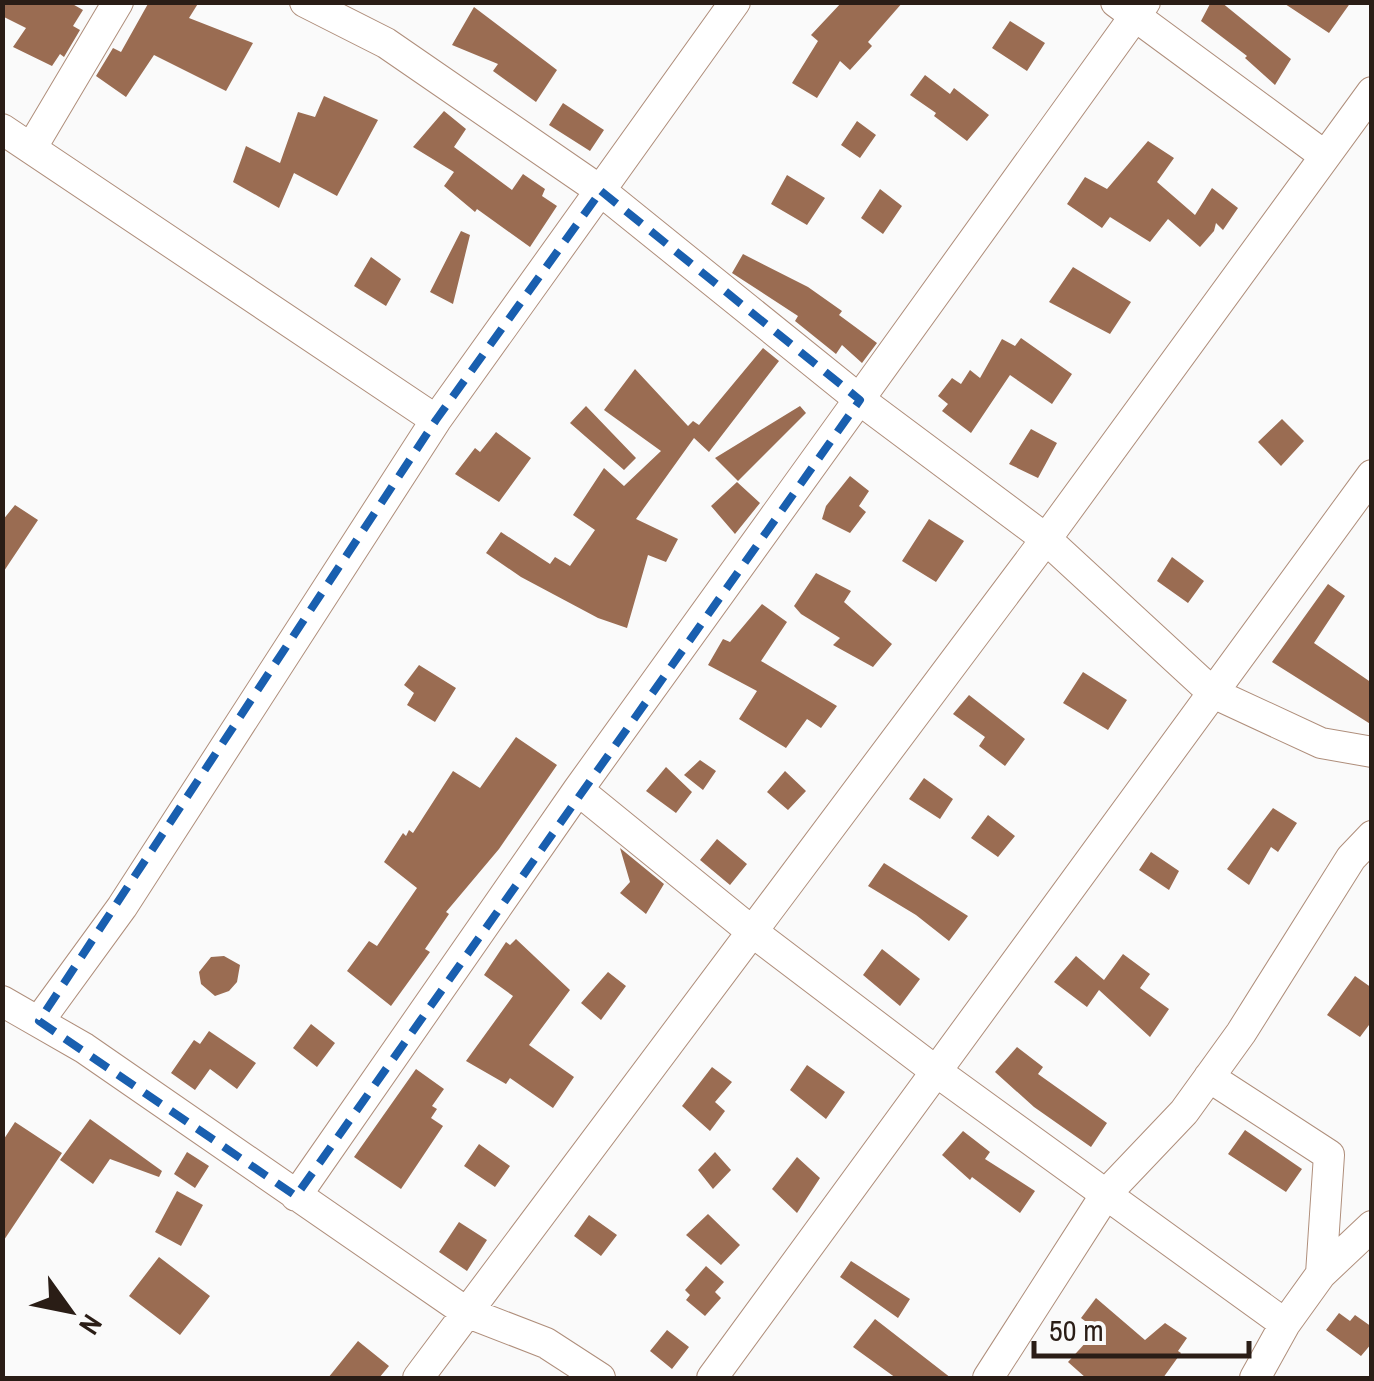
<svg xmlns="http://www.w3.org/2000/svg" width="1374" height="1381" viewBox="0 0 1374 1381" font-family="'Archivo Narrow',sans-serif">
<rect width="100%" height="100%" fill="#fafafa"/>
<!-- building -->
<path fill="#9a6c52" d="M2,2H69L83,10L73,26L80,30L64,57L60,54L52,66L13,47L26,28L2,16Z
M149,2H199L189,18L253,43L226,91L154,55L126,97L96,76L113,48L121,52Z
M842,2H903L868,42L872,46L850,70L840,61L817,98L792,83L818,41L811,35Z
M1211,2H1221L1291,59L1275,85L1245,58L1247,56L1201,21Z
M1282,2H1351L1329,33Z
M474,7L557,70L536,102L493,71L498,64L452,45Z
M1010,21L1045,43L1027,71L992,48Z
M925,75L950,94L954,88L989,115L967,141L934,116L936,113L910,95Z
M324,96L378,120L337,196L294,173L279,208L233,182L246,146L280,163L298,112L315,117Z
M563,103L604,130L590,151L549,125Z
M444,111L466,129L454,147L512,190L523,174L545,189L542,196L557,206L530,247L477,209L475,212L444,186L454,172L413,147Z
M857,121L876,135L860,158L841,145Z
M1148,141L1174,158L1157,182L1195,215L1212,188L1238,208L1223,230L1216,223L1214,231L1200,247L1168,219L1150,242L1110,217L1102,228L1067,204L1085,177L1107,189Z
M787,175L825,198L807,225L771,204Z
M880,189L902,206L883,234L861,218Z
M461,231L470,235L453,304L430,292Z
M743,254L808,287L842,311L839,315L877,343L862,363L842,345L836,354L795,321L798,316L732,273Z
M371,257L401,279L386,306L354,286Z
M1073,267L1131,302L1110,334L1049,302Z
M1021,338L1072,374L1052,404L1010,375L971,433L942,411L948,404L938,396L952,378L961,384L970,370L980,378L1002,339L1015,346Z
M763,348L779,361L709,452L694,438L636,519L678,539L666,562L648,555L627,628L598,618L521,577L486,553L501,532L550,564L555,557L570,566L595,530L573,515L604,468L624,486L661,451L604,410L635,369L688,426L693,421L699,425Z
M586,406L636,458L624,470L570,423Z
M800,406L806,413L738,481L715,458Z
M1282,419L1304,441L1281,466L1258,442Z
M1031,429L1057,443L1038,478L1009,464Z
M496,432L531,458L499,502L455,474L475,448L480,452Z
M850,476L869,491L859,506L866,512L850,533L822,519L826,506Z
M737,482L760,503L735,534L711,506Z
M15,505L38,520L2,574V521Z
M929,519L964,541L936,582L902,561Z
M1172,557L1204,581L1188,603L1157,581Z
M816,573L851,591L844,602L892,644L873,667L833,645L840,638L801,614L794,606Z
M1328,584L1345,596L1314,643L1372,683V725L1272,662Z
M762,604L787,622L761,661L837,706L821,728L807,719L786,748L739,719L757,691L708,665L723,639L730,642Z
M419,665L456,688L435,722L407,705L414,693L404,685Z
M1083,672L1127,700L1108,730L1063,703Z
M969,695L1025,739L1005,766L979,746L985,737L953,714Z
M516,737L557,765L499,849L446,912L449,914L425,949L430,952L391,1006L347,971L369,941L377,946L417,888L384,862L403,833L406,836L409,830L413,833L453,771L480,788Z
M700,760L716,771L703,790L684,775Z
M666,767L692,792L676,813L646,791Z
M785,771L806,791L788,810L767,792Z
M924,778L953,799L940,819L909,799Z
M1273,808L1297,823L1278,852L1271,847L1249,885L1227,869Z
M988,815L1015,836L998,857L971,838Z
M717,839L747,864L730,885L700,860Z
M620,848L664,884L646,914L620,893L630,882Z
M1151,852L1179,871L1169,890L1139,870Z
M884,863L968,916L949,941L916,915L868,886Z
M516,939L570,990L529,1045L574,1077L553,1108L510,1078L506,1084L466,1061L513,996L484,975L506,942L510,945Z
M882,949L920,979L900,1006L863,975Z
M1123,954L1150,974L1140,988L1169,1009L1150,1037L1099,990L1087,1007L1054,982L1076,956L1104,980Z
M224,956L240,965L237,982L229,991L215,996L201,984L199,972L211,957Z
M608,972L626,986L601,1020L581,1003Z
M1355,976L1372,988V1021L1360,1037L1327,1015Z
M311,1024L335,1043L317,1067L293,1048Z
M209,1031L256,1063L237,1089L210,1069L195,1090L171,1073L194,1040L200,1044Z
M1017,1047L1043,1067L1038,1074L1107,1123L1091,1147L1034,1107L995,1072Z
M807,1065L845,1092L826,1119L790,1090Z
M712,1067L732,1082L715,1102L725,1111L710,1131L682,1106Z
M416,1069L444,1089L432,1106L437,1109L431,1118L443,1126L401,1189L354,1157Z
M90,1119L162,1171L159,1177L110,1159L93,1184L60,1160Z
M15,1122L62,1153L2,1243V1142Z
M1245,1130L1302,1169L1286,1192L1228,1154Z
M963,1131L990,1152L985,1159L1035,1191L1020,1213L972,1177L970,1180L942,1155Z
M479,1144L510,1166L495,1187L464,1166Z
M187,1152L209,1166L195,1188L174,1174Z
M715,1152L731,1170L713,1189L698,1170Z
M797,1157L820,1178L797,1213L772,1189Z
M177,1191L203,1205L181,1246L155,1232Z
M708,1214L740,1245L721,1265L686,1235Z
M589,1215L617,1235L601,1256L574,1236Z
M459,1222L487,1240L467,1271L439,1252Z
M159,1257L210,1296L180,1335L129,1296Z
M851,1261L910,1299L898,1318L840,1277Z
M706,1266L724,1282L715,1292L721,1298L705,1316L686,1300L690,1295L685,1290Z
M1096,1298L1145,1340L1165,1323L1187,1338L1178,1351L1181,1353L1163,1378H1086L1068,1362L1097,1330L1081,1318Z
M1339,1313L1350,1321L1355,1315L1372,1327V1343L1361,1356L1326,1330Z
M875,1319L951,1378H896L853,1347Z
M667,1330L689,1347L672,1369L650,1351Z
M358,1341L389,1366L379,1378H328Z"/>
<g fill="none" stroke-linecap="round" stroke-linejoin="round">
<defs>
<path id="street" d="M305,2L386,43L601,191L860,400L1046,539L1213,693L1321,743L1372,752
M1116,2L1325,156
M2,129L436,420
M32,147L118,2
M578,790L750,930L937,1072L1285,1324
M2,1001L84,1048L466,1312L546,1343L600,1378
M39,1021L122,907L436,420L735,2
M1209,1077L1329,1155L1321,1274L1285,1324L1255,1378
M296,1196L578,790L1145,2
M1321,1274L1372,1226
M418,1378L1046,539L1372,92
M712,1378L1372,475
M988,1378L1106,1194L1184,1112L1241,1033L1351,858L1372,836"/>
</defs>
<!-- street casing -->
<use href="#street" stroke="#af8e7b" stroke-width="32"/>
<!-- street -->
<use href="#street" stroke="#fff" stroke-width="30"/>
</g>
<!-- marked area -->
<path fill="none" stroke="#195faf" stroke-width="8" stroke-dasharray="20 12" stroke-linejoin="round" d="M601,191L860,400L296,1196L39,1021L436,420Z"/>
<!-- border -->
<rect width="1374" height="1381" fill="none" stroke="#2a1d16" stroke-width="10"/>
<!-- north arrow -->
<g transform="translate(70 1311) rotate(123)" stroke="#fafafa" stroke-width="8" paint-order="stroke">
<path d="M0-8L18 38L0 25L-18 38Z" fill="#2a1d16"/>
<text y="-15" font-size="28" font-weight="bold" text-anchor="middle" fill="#2a1d16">N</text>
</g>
<!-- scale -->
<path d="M1034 1341v15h215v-15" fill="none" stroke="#2a1d16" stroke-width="5"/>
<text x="1049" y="1341" font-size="30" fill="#2a1d16" stroke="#fafafa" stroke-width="8" paint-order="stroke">50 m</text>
</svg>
